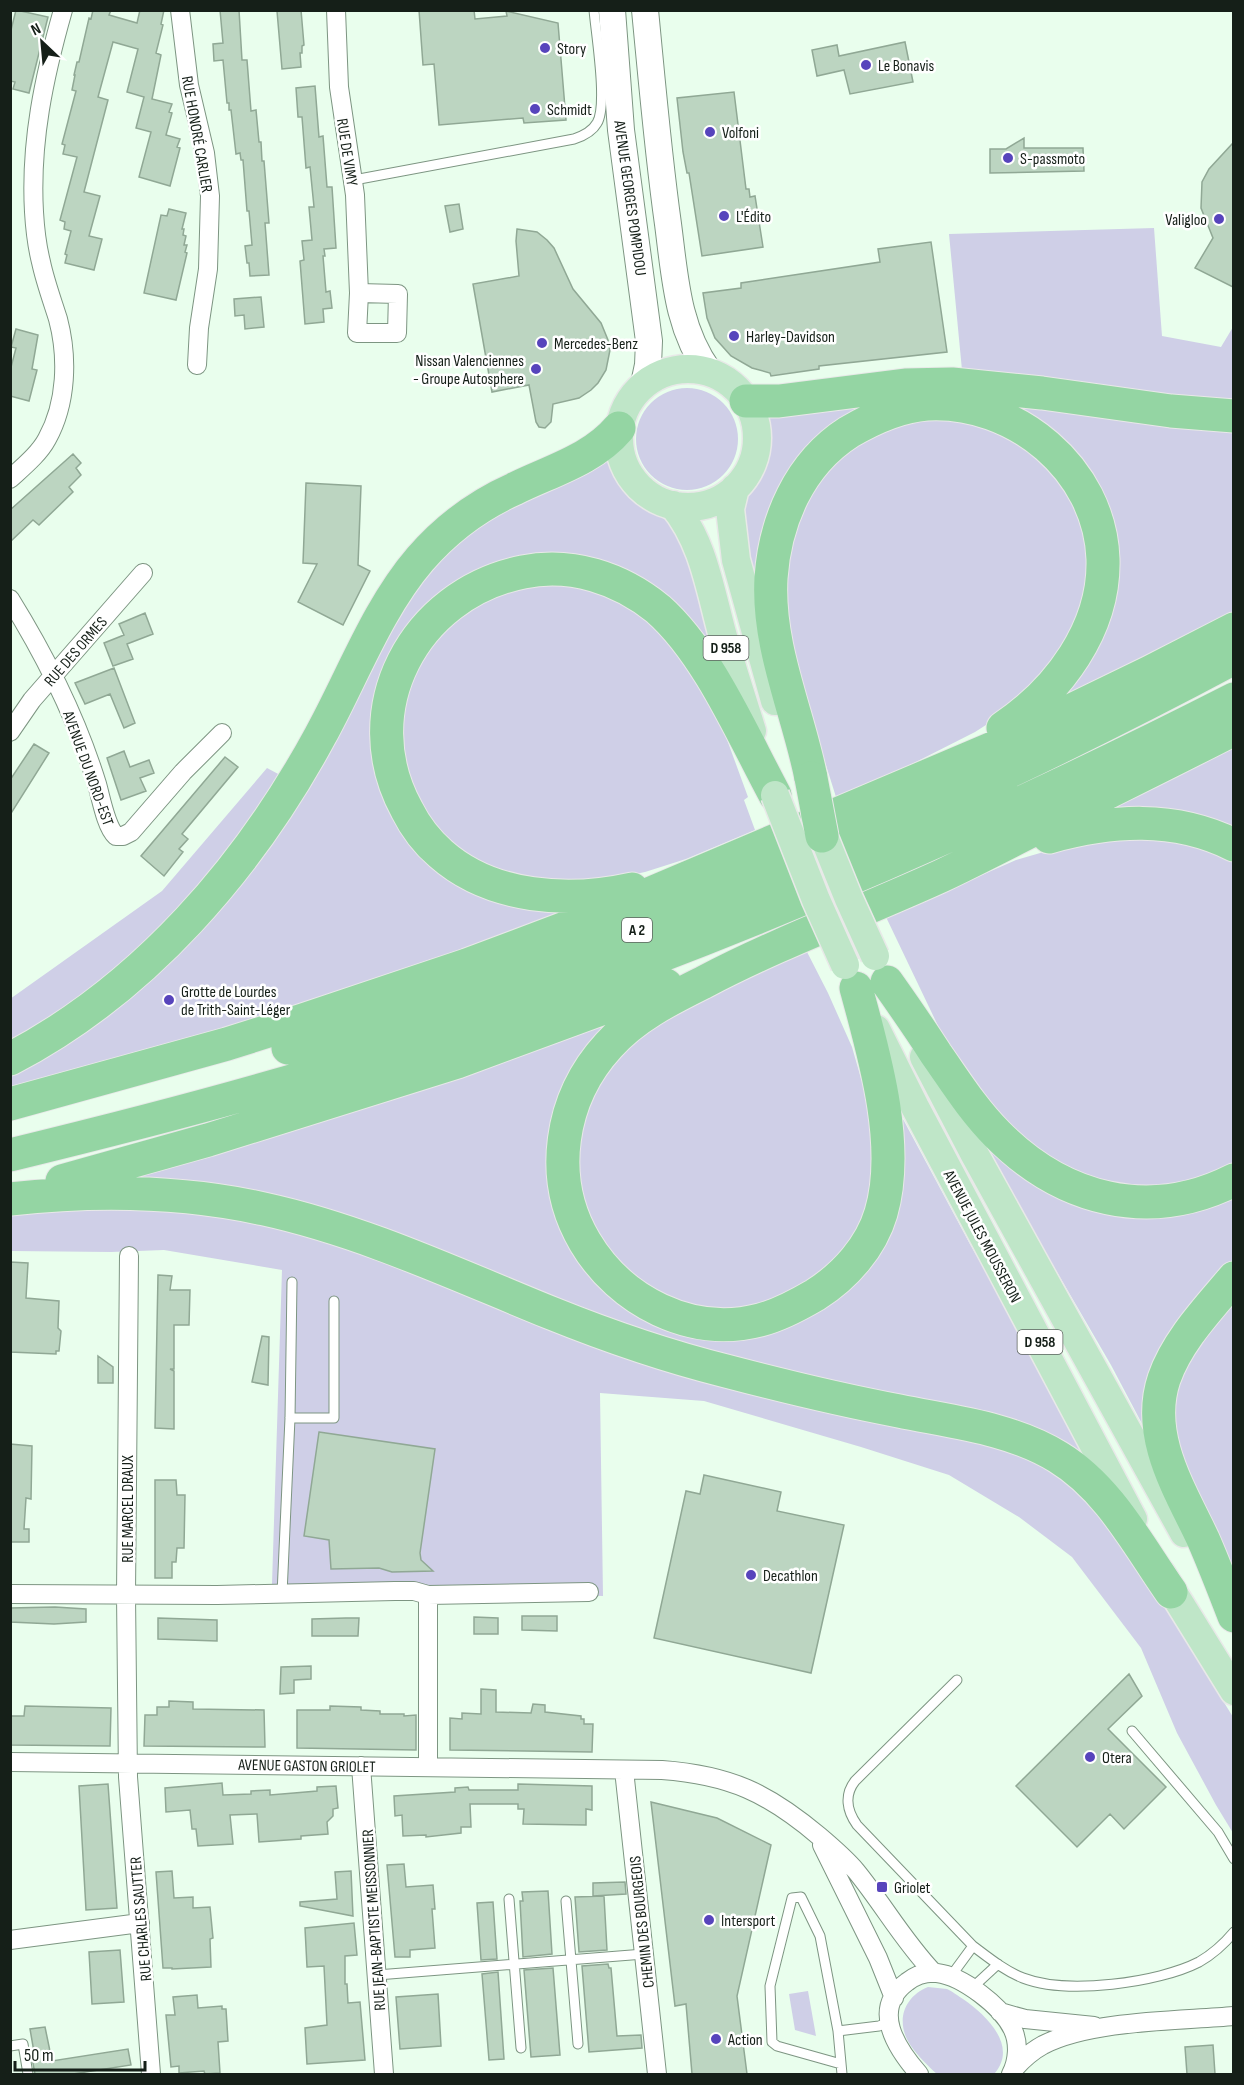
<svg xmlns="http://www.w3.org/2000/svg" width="1244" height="2085" viewBox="0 0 1244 2085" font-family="'Sofia Sans Condensed',sans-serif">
<rect width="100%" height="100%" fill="#e9feed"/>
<!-- green -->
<path fill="#cfcfe7" d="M1154,228L1162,336L1221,347L1233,327V403L962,370L949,234Z
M636 439a51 51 0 1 1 102 0a51 51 0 1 1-102 0Z
M994,395L1233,424V617L1059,707L1109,532Z
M892,396L822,442L763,589L750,580L743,501C747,495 751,491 755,485C768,461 770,440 764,414Z
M940,418L977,421L1029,447L1064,483L1089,547L1086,597L1077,630L1047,673L1011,709L975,732L910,765L836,797L787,641L784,559L800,511L822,475L848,451L877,433L904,423Z
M609,456L628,492L644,507L671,523L686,546L717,671L641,586L476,575L381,705L430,853L595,904L392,981L11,1094V1067L157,967L390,622L463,531Z
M585,584L629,603L661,630L718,715L748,797L744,800L755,830L686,859L645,872L593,883L538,882L470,859L426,818L402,770L403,692L427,644L465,608L523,585Z
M1233,738V837L1094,818Z
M267,768L282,776L206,883L89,995L11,1043L10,999L162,891Z
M1136,835L1185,841L1233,862V1165L1219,1174L1151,1190L1109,1184L1057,1167L1009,1129L951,1053L886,917L1016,860L1085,840Z
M806,950L828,993L852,1047L868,1103L874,1166L865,1222L843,1258L795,1293L734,1311L693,1309L642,1288L595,1239L573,1174L578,1126L596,1089L619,1056L654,1022Z
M621,1013L572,1076L580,1253L701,1332L846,1284L896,1106L971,1246L1099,1472L606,1327L115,1179Z
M975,1124L1070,1193L1233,1189V1265L1149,1437L1111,1365L1043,1248Z
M143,1207L242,1221L337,1243L1014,1448L1058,1468L1124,1541L1233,1717V1833L1216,1805L1177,1733L1141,1648L1072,1557L1019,1517L949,1475L861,1447L704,1401L600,1393L603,1596L272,1584L282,1270L164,1250L111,1252L11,1251L10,1214L52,1209Z
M1233,1291V1584L1180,1467L1174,1424L1179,1370Z
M928,1987C934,1988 941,1988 947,1989C952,1991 958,1996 963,1999C986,2015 1019,2046 994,2074H937C928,2066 918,2056 911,2046C895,2023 903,1997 928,1987Z
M808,1991L816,2036L795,2030L789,1994Z"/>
<!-- building -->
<path fill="#bcd5c1" stroke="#90a895" stroke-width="1.5" d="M16,10L48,17L29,93L13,89L15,82L10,81V34Z
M93,10H111L109,15L137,23L140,10H164L161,24L163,25L156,53L161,55L152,99L172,104L169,112L172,113L166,135L180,139L177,147L180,148L170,186L139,177L151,132L136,128L144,97L127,92L138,49L113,42L98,97L108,100L84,192L100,196L89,236L102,239L94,270L65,263L67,255L65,254L71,231L64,229L65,222L60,220L77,157L63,154L65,145L62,144L76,91L72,90L75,75H74L77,62H79L89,18L91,19Z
M220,10H239L242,60H247L251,111L256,110L259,142H261L262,161H264L269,223H265L269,275L250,276L249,263H247L245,246L252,245L249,211H247L243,160H241L240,153L236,154L231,110H229V103H227L223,60L214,61L213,44L223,43Z
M301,10L304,45L302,46V53H300L301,67L282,69L277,11Z
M419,10H474L475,19L507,16L506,11L558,23L566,120L524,123L523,118L439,125L434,64L423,65Z
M905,42L913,82L850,94L844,70L817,76L812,50L837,45L839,56Z
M315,86L319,137L323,136L327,187H332L336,248L324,249L325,256H323L326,292L330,291L332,308L323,309L324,322L305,324L300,261L304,260L302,241L312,240L309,207H314L310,167L306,168L302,117H298L296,88Z
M734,92L746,189H749L750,197L755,196L763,247L702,256L689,173H687L683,152L677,98Z
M1024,138V148H1083L1084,171L990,173V149H1006Z
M1233,143V287L1195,268L1213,238L1201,208L1202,182L1209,169Z
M459,204L463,229L450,232L445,206Z
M169,209L186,213L182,229H184L183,235L186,236L184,245H187L185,252L187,253L176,300L144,293L161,215L167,216Z
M517,229L537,232L547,240L554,248L573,289L601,323L608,340L610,350L606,370L598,383L591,390L579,398L553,404L551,422L545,428L539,427L536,422L529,385L492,392L473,284L519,276L516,241Z
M931,242L947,352L819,366V369L771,376L770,373L752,368L731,356L715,338L707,318L703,293L741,288V283L880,262L878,249Z
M261,297L264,327L245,329L244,315L235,316L234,299Z
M16,329L38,335L32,369L37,370L29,401L10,396V371L16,348L11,347Z
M73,454L81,463L76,468L81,475L69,487L73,492L39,525L33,520L10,542V510Z
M306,483L361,486L358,565L370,571L343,625L298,602L317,564L303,563Z
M145,613L153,634L127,644L133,659L113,666L104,643L124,635L119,624Z
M114,668L135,723L124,728L110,694L85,704L75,683Z
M34,744L49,753L10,815V780Z
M124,751L130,767L149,760L154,773L140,778L146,791L121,800L107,758Z
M225,757L238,767L182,834L188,839L179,849L183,852L164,876L141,856Z
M10,1262L28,1263L26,1298L59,1301L58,1328L61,1331L59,1351H56V1354L10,1352Z
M158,1275L172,1276L170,1290H190L189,1325H174V1369H170L174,1371V1429L155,1428Z
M262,1336L269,1337L268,1385L252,1382Z
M98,1356L113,1367V1383H98Z
M319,1432L435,1449L420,1553L421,1560L433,1571L392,1572L379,1568L331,1569L329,1540L304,1536Z
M10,1444L32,1446L31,1499L26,1498L24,1529H29V1542H10Z
M704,1475L781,1492L777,1511L844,1525L811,1673L654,1638L686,1491L700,1494Z
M155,1480H176L177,1495H185L184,1548H177L176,1562H172V1578H155Z
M55,1607L86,1609V1622L54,1624L10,1622V1608Z
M522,1616H557V1631L522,1630Z
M474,1617L498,1618V1634H474Z
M158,1618L217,1620V1641L158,1639Z
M346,1618H359L358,1636H312V1619Z
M311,1666V1679L294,1680V1693L280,1694L281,1667Z
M1129,1674L1142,1696L1108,1729L1166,1787L1124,1829L1110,1814L1077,1847L1016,1786Z
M481,1689L496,1690V1712L531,1713L533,1704L545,1705V1712L581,1716V1719H584V1724H593L592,1752L450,1750V1718L462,1719V1713L481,1714Z
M169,1701L193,1702V1709L264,1710L265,1747L144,1746L145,1715H157V1707H169Z
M25,1706L111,1708L110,1746L10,1745V1716H24Z
M330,1706L361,1707V1710L380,1711V1714H404V1716L416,1715V1750L297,1748V1710H330Z
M222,1783L223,1795L251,1794V1791L270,1790V1795L294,1793L317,1791V1787L336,1786L338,1808L333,1809V1816L327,1822L328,1834L301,1836V1839L259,1842L257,1814L230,1815L233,1844L198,1846L196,1829H192L190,1810L166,1812L165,1788Z
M108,1784L117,1908L86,1910L79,1786Z
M518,1784L592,1786V1810L586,1809V1825L523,1824L524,1809H518V1804H470L471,1827H461V1833L426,1837V1835L403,1836L402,1815L395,1816L394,1796L455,1792V1788L468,1787L469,1790H518Z
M651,1802L717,1818L771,1845L737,1996L747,2074H692L686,2004L675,2006Z
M404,1864L406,1887L433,1885L435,1909H432L435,1948L410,1950V1957H395L387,1865Z
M172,1871L174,1898L193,1897V1908L210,1907L213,1938L210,1939L211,1967L172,1969V1968H163L156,1872Z
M351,1871L353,1916L300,1906V1902L337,1899L335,1872Z
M625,1882L626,1894L593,1896V1883Z
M548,1891L552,1954L523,1957L520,1901H523L522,1892Z
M604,1896L607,1950L579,1952L575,1897Z
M493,1902L497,1959L481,1960L477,1903Z
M354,1923L357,1955L345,1956V1984H347L348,2003L360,2002L365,2060L307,2064L305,2028L327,2025L324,1966L307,1967L305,1928Z
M120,1950L124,2002L92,2004L89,1952Z
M608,1964L609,1968H611L617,2036L641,2035L642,2048L589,2052L582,1966Z
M553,1968L560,2055L531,2057L524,1970Z
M498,1972L504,2059L489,2060L482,1974Z
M438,1994L441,2046L400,2049L396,1997Z
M197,1995L198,2008L222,2006V2009H226L228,2041L218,2042L220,2073L205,2074L204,2071L179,2073V2066L171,2067L166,2015H175L173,1997Z
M45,2027L52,2061L128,2049L131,2065L73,2074H35L31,2053L34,2052L30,2029Z
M1213,2045L1215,2074H1187L1185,2047Z"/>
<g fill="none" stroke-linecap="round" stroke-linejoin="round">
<defs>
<path id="lane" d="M354,180L574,139C583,136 592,132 597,123C608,105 596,34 594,10
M290,1418H334V1301
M282,1594L290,1418L292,1282
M1132,1731L1218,1832L1234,1859
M509,1899L521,2048
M566,1901L578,2044
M973,1946C989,1958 1005,1971 1023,1978C1067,1995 1158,1983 1199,1962C1213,1954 1224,1944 1234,1932
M377,1975L644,1954
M951,1976L973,1946L857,1825C847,1811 844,1795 855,1781L957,1680
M972,1988L998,1964
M838,2031L820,1936L801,1897L792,1898L770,1986L772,2042L777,2046L841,2064
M10,2046L23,2044L28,2074
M842,2074L838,2031L879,2026L889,2022"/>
<path id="street" d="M180,10L189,85L205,153L210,196L208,269L199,328L197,365
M336,10L339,87L355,195L359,293L357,333H397L398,294L359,293
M10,479C23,467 39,454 47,439C67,403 68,357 58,319C52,300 45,281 41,262C37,246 35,229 34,212C30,142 44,77 63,10
M10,599C46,657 77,719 97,784C101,798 106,827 116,836H123L131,832L183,772L222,733
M10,732L32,700L143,573
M129,1256L126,1595L128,1777L151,2074
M10,1594L217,1595L395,1591H414L428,1595L589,1592
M10,1762L662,1770C730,1775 768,1793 819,1836C832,1847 845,1858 856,1871C883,1904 904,1942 934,1973
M361,1766L384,2074
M428,1767V1595
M624,1770L657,2074
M822,1845L878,1958L894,1998
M10,1940L140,1923
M1000,2012L1025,2019L1094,2026
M1015,2068C1023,2059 1032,2051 1043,2045C1092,2020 1178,2021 1234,2016
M919,2074C897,2049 870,2009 907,1982C916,1975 925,1972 937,1973C962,1976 1002,2006 1013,2030C1019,2043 1018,2061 1011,2074"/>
<path id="secondary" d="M612,10L621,130L649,341L648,365L644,384
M645,10C652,82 658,153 668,224C675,277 677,328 709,372"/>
<path id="primary" d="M619 438a69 69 0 1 1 138 0a69 69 0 1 1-138 0Z
M735,488L730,509L736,560L775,701
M673,505C703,541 710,589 722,633C731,666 742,698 752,731
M876,1029L915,1107L1133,1519
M924,1057L975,1155L1184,1533
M1161,1573L1234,1691"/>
<path id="highway" d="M746,401H779L905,385L952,384L1042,393L1171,411L1234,416
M811,778C798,712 767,647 771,578C775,521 799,464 849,432C873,418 899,406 927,404C1015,399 1100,469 1103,559C1105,629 1058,691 1003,728
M1049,837C1111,820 1174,815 1234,845
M632,889C569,903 492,899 441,854C427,842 415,826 407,810C352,710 414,594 523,572C571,562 620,578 658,609C708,653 743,736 775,795
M887,982C904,1006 920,1029 936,1054C955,1081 973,1110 997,1134C1062,1200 1149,1223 1234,1180
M856,988C874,1054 901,1145 881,1213C871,1247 845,1276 815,1295C798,1305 780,1315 760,1320C691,1338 620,1301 585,1242C547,1178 560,1098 609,1045C635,1016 670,999 704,982C780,942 862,912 941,876C975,860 1009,842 1043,825C1106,793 1170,762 1234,729
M288,1048C616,952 933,819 1234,658
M10,1059C144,989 249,867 320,736C352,678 377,609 420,559C446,529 478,505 514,489C550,471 592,460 619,428
M10,1104L227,1044L303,1020L467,965L597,916L1000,745L1150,672L1234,629
M10,1155C113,1130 215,1104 315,1074C633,979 939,849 1234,699
M62,1181L208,1140L457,1062L666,985
M10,1199C93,1190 182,1191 264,1209C364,1231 457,1275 551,1313C608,1336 666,1356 726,1371C783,1386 841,1400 899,1411C952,1422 1011,1428 1058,1457C1109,1488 1138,1545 1171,1592
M1234,1278C1208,1309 1177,1341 1164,1379C1145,1436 1180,1490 1203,1539C1214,1564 1224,1590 1234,1616"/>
</defs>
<!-- lane casing -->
<use href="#lane" stroke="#7d9582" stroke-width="11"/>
<!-- street casing -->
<use href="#street" stroke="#7d9582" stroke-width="20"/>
<!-- secondary casing -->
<use href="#secondary" stroke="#7d9582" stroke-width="28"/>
<!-- primary casing -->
<use href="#primary" stroke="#e8e9e8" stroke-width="31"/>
<!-- highway casing -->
<use href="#highway" stroke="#e8e9e8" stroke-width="35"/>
<!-- lane -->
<use href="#lane" stroke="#fff" stroke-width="9"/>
<!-- street -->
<use href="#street" stroke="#fff" stroke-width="18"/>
<!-- secondary -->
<use href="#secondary" stroke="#fff" stroke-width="26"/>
<!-- primary -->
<use href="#primary" stroke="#bfe6c8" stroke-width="28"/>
<!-- highway -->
<use href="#highway" stroke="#94d5a3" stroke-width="33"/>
<defs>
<path id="primary-bridge" d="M775,795L816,900L845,965
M815,815L849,899L875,956"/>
<path id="highway-bridge" d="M811,778L822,836"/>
</defs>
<!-- primary-bridge casing -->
<use href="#primary-bridge" stroke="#e8e9e8" stroke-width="31" stroke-linecap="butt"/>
<!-- highway-bridge casing -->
<use href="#highway-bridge" stroke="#e8e9e8" stroke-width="35" stroke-linecap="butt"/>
<!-- primary-bridge -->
<use href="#primary-bridge" stroke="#bfe6c8" stroke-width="28"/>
<!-- highway-bridge -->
<use href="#highway-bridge" stroke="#94d5a3" stroke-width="33"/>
</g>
<!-- markers -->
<g fill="#5744bc" stroke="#fff" stroke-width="2">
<circle cx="545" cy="48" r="6"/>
<circle cx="866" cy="65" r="6"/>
<circle cx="535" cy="109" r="6"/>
<circle cx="710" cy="132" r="6"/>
<circle cx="1008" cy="158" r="6"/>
<circle cx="724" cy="216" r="6"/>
<circle cx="1219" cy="219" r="6"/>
<circle cx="734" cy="336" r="6"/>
<circle cx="542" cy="343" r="6"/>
<circle cx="536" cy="369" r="6"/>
<circle cx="169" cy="1000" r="6"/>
<circle cx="751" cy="1575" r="6"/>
<circle cx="1090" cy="1757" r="6"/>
<rect x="876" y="1881" width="12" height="12" rx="3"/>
<circle cx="709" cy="1920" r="6"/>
<circle cx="716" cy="2039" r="6"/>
</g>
<g text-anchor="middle" stroke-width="5" stroke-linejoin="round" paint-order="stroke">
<!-- shield labels -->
<g fill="#fff" stroke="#5b625d" stroke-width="1.5">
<rect x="703.5" y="636" width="45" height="24" rx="4.5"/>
<rect x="622" y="918" width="30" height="24" rx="4.5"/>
<rect x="1017.5" y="1330" width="45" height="24" rx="4.5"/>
</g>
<g font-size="15" font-weight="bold" fill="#151f18">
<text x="726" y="653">D 958</text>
<text x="637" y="935">A 2</text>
<text x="1040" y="1347">D 958</text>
</g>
<!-- poi labels -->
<g font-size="16" fill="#151f18" stroke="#fff" text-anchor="start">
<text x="557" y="54">Story</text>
<text x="878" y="71">Le Bonavis</text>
<text x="547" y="115">Schmidt</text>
<text x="722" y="138">Volfoni</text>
<text x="1020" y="164">S-passmoto</text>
<text x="736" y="222">L'Édito</text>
<text x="1207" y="225" text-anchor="end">Valigloo</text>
<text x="746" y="342">Harley-Davidson</text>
<text x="554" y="349">Mercedes-Benz</text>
<text x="524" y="366" text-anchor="end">Nissan Valenciennes<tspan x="524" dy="18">- Groupe Autosphere</tspan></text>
<text x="181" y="997">Grotte de Lourdes<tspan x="181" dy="18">de Trith-Saint-Léger</tspan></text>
<text x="763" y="1581">Decathlon</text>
<text x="1102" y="1763">Otera</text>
<text x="894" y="1893">Griolet</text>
<text x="721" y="1926">Intersport</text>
<text x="728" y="2045">Action</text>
</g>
<!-- street labels -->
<g font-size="16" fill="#151f18" stroke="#fff">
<text transform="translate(198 134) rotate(80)" y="6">RUE HONORÉ CARLIER</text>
<text transform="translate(348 152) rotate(81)" y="6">RUE DE VIMY</text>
<text transform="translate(631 198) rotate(82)" y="6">AVENUE GEORGES POMPIDOU</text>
<text transform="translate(75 651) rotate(-49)" y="6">RUE DES ORMES</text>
<text transform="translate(89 768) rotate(70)" y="6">AVENUE DU NORD-EST</text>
<text transform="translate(983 1236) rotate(62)" y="6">AVENUE JULES MOUSSERON</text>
<text transform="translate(127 1509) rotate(-90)" y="6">RUE MARCEL DRAUX</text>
<text transform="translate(307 1765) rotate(1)" y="6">AVENUE GASTON GRIOLET</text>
<text transform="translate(140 1919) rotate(-95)" y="6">RUE CHARLES SAUTTER</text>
<text transform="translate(373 1920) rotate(-94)" y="6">RUE JEAN-BAPTISTE MEISSONNIER</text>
<text transform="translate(641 1922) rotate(-96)" y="6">CHEMIN DES BOURGEOIS</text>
</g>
</g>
<!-- border -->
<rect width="1244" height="2085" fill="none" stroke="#151f18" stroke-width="24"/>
<!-- north arrow -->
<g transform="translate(42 42) rotate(334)" stroke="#ffffff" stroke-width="4.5" paint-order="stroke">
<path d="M0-4.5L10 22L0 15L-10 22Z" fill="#151f18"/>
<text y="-9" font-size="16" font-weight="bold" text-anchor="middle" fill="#151f18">N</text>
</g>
<!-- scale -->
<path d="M15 2061v9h130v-9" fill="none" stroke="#151f18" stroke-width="3"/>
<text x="24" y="2061" font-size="18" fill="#151f18" stroke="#ffffff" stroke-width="4.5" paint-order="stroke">50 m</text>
</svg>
